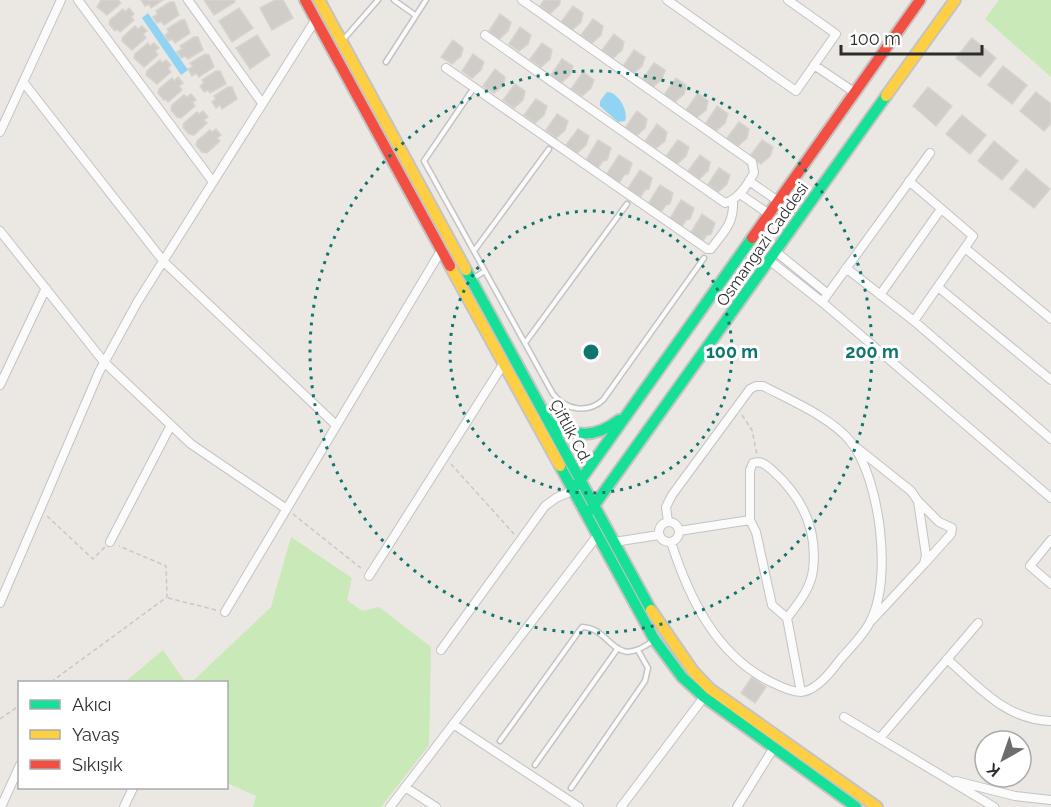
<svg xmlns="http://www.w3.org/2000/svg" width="1051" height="807" viewBox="0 0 1051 807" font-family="Raleway,sans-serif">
<rect width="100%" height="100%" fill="#ebe7e2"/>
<!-- green -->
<path fill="#c9e9b8" d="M999,0H1051V77L985,19Z
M291,537L352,578L347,600L362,611L379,607L431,647L429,745L381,807H253L256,796L227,783L226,682H192L271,607Z
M163,650L185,682H125Z"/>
<!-- water -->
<path fill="#90d3f2" d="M148,13L188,70L181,75L142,18Z
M607,92C618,92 629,111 625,121L618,122L600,106V101Z"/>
<!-- building -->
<path fill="#d0cdc9" stroke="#d6d3ce" stroke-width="1.5" d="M101,0H118L121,3L107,15L97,7Z
M141,0H163L151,8L149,4L145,6Z
M204,0H234L235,2L214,15Z
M275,0H283L293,18L272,30L260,8Z
M544,0H560V4L550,14L540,6Z
M170,2H174L179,15L164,25L161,21L157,23L153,17L158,14L156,11Z
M573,6L583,13L581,22L572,30L561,22Z
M129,8L134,14L131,17L134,20L120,32L117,29L115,31L109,24L110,20L123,9L125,12Z
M239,8L253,28L232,42L219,21Z
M500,14L511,22L508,31L499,39L489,31Z
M593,19L603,26L601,35L592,43L581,35Z
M181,20H185L190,33L175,43L172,39L168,41L165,35L169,32L167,29Z
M135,26L138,29L142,26L147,31L143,34L146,38L132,50L122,41L123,37Z
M520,27L531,35L528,44L519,51L509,44Z
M614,34L624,42L622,50L613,58L602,50Z
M257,35L270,55L250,69L236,48Z
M194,37H198L203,50L188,59L185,56L181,58L177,52L182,49L180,46Z
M972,38L996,58L980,77L956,58Z
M453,40L463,48L461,56L452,64L441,57Z
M148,43L150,46L154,43L159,48L155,51L158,55L144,67L134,58L135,54Z
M542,43L552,50L550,59L541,67L530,59Z
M634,50L645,57L642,66L633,74L623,66Z
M205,54L209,55L214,67L199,77L196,73L192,76L188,69L193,67L190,63Z
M473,54L484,62L481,70L472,78L462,71Z
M562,59L573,66L570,75L561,83L551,75Z
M160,60L162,63L166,60L171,65L168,68L171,72L157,84L146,75L147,71Z
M654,63L665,70L662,79L653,87L643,79Z
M1003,66L1027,85L1012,104L988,85Z
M495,69L505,77L503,86L494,93L483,86Z
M216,71H220L226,84L210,93L208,90L204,92L200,86L204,83L202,80Z
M583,72L594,80L591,88L582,96L571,89Z
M178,77L183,83L179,86L182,90L168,102L166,99L164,100L158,93L159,89L172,78L174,81Z
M676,78L686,85L684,94L675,102L664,95Z
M515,84L525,91L523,100L514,108L503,100Z
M228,87H232L237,99L222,109L220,105L216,108L212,102L216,99L214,96Z
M928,87L952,106L936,126L913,106Z
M1036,92L1051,104V123L1044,131L1020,111Z
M698,93L708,101L706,110L696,118L686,110Z
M191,94L196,100L192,102L195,106L181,118L177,117L171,110L172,105L184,95L187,97Z
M536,99L547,106L544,115L535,123L524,115Z
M717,106L728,114L725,123L716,131L706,123Z
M203,111L208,117L204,120L207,123L194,135L189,134L183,127L184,123L197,112L199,114Z
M637,111L647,119L645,128L636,136L625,128Z
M557,114L568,121L565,130L556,138L546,130Z
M962,115L986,135L970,154L946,134Z
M739,122L749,129L747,138L738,146L727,138Z
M657,124L667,132L665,141L656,148L645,141Z
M216,129L221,135L217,138L220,141L207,153L202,152L196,145L197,141L210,130L212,132Z
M578,129L589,136L586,145L577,153L566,145Z
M598,140L611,148L607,160L603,161L598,168L586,160Z
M678,140L689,147L686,156L677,164L666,156Z
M762,140L773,147L770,156L761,164L750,156Z
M994,141L1018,161L1002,180L978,161Z
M619,155L632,163L628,174L624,175L619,183L606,175Z
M700,155L710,162L708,171L699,179L688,171Z
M719,168L730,175L727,184L718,192L708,184Z
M1026,169L1050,189L1034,208L1010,189Z
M640,170L652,178L649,189L645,190L640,198L627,190Z
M660,185L673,193L670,204L666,205L661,212L648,204Z
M681,200L694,208L690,219L686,220L681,228L669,220Z
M702,214L715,223L711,234L707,235L702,242L690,234Z
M752,677L766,687L755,703L741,693Z"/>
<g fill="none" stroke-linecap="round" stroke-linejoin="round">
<defs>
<path id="lane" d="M394,0L415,15
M343,40L378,0
M386,62L426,0
M471,92L424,161L553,394C566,410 587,414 603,400L704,258
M474,251L549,149
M472,279L485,271
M525,343L627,204
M500,741L582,627C613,628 612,672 654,640
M535,765L618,648
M571,788L645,681L648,668L639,652"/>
<path id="street" d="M78,0L213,182
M188,0L262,103
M667,0L796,91L836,34L788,0
M485,35L725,203C739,199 747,185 754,173L752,162L522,0
M814,65L854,92
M446,68L707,249H711C724,231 734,224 733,201
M24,83L164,262L336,425
M0,132L61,0
M930,153L822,302L1051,498
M749,181L778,201
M909,181L973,236L914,321
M740,194L769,214
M0,231L104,362L191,444L285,508
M965,248L1051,319
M775,251L828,294
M769,260L822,302
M846,268L914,321L1051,439
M938,287L1051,380
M880,295L941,209
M0,385L46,288
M852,444L911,491L918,501L926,555L924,564L872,620
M918,501L939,522L952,528L951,534L925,563
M659 532a10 10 0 1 1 20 0a10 10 0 1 1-20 0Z
M668,522L666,507L672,495L750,389L756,386H763C790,400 832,418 851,442C880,479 893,580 870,622C863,636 849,649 839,661C831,672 816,691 801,692C792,692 779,686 771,682C716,655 689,598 671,542
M679,531L750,520
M1051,540L1030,566L1051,584
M110,542L171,425
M614,542L659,535
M369,576L504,363
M0,603L99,372L138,301L316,19
M225,612L442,249
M787,618C798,604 811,588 813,570C818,529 802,497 773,471C767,466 762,460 753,463L750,470V520L756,532L772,605L787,618L801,692
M441,650L545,506L556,498L572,491
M947,659C979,687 1006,720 1051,721
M844,717L994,807
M453,724L579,807
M880,738L978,623
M956,781L1015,796L1051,800
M405,787L436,807
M1,807L20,765
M124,807L133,788
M390,807L597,536
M621,807L704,697
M737,807L773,749"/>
<path id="fast" d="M466,270L651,610
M550,422C574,438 596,438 619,420
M560,466L654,639L682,677L704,697L856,807
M577,485L752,238
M591,510L886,96"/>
<path id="slow" d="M319,0L466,270
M886,96L955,0
M450,266L560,466
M651,610L693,671L710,689L877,807"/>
<path id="jam" d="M305,0L450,266
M752,238L920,0"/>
</defs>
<!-- lane casing -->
<use href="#lane" stroke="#c4c3c3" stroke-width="7"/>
<!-- street casing -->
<use href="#street" stroke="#c4c3c3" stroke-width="10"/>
<!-- fast casing -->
<use href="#fast" stroke="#c4c3c3" stroke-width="14"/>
<!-- slow casing -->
<use href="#slow" stroke="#c4c3c3" stroke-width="14"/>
<!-- jam casing -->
<use href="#jam" stroke="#c4c3c3" stroke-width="14"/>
<!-- path -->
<path stroke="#c8c8c7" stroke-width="1.5" stroke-dasharray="4.5 3" stroke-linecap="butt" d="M742,415L752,430L757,455
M451,464L514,534
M293,514L362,569
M47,516L93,559L105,547
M168,598L216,610
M51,682L167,597L166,566L119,546
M0,719L20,705"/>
<!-- lane -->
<use href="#lane" stroke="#fcfbfb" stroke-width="4"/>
<!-- street -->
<use href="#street" stroke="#fcfbfb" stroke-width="8"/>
<!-- fast -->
<use href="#fast" stroke="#16e098" stroke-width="10"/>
<!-- slow -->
<use href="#slow" stroke="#ffcf43" stroke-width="10"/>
<!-- jam -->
<use href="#jam" stroke="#f24e42" stroke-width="10"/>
</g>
<!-- distance rings -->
<g fill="none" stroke="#0f766e" stroke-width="3" stroke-dasharray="3 6">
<circle cx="591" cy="352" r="141"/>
<circle cx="591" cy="352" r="281"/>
</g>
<g text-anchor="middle" stroke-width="6" stroke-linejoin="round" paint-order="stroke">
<!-- street labels -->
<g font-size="16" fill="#2c2c2c" stroke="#fff">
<text transform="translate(762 244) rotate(-55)" y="6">Osmangazi Caddesi</text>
<text transform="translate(571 431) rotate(62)" y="6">Çiftlik Cd.</text>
</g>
</g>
<circle cx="591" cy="352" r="9" fill="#0f766e" stroke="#fff" stroke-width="3"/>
<g font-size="18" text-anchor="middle" font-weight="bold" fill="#0f766e" stroke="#fff" stroke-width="6" stroke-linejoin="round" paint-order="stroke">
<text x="732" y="358">100 m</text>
<text x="872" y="358">200 m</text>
</g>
<!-- legend -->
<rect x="18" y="681" width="210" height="108" fill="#ffffff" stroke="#ababab" stroke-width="1.5"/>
<rect x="30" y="700" width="30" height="9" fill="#16e098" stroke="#ababab" stroke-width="1.5"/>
<text x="72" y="711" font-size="18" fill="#2c2c2c">Akıcı</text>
<rect x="30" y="730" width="30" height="9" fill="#ffcf43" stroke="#ababab" stroke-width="1.5"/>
<text x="72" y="741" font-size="18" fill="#2c2c2c">Yavaş</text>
<rect x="30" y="760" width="30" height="9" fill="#f24e42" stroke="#ababab" stroke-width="1.5"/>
<text x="72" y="771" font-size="18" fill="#2c2c2c">Sıkışık</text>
<!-- north arrow -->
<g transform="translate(1003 759) rotate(220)"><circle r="28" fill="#ffffff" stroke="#ababab" stroke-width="1.5"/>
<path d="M0-4.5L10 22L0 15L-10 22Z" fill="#6f6d6c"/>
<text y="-9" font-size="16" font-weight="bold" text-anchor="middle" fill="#2c2c2c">K</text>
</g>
<!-- scale -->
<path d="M841 45v9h141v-9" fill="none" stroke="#2c2c2c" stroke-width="3"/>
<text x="850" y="45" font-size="18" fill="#2c2c2c" stroke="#ffffff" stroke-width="4.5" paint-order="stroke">100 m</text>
</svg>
